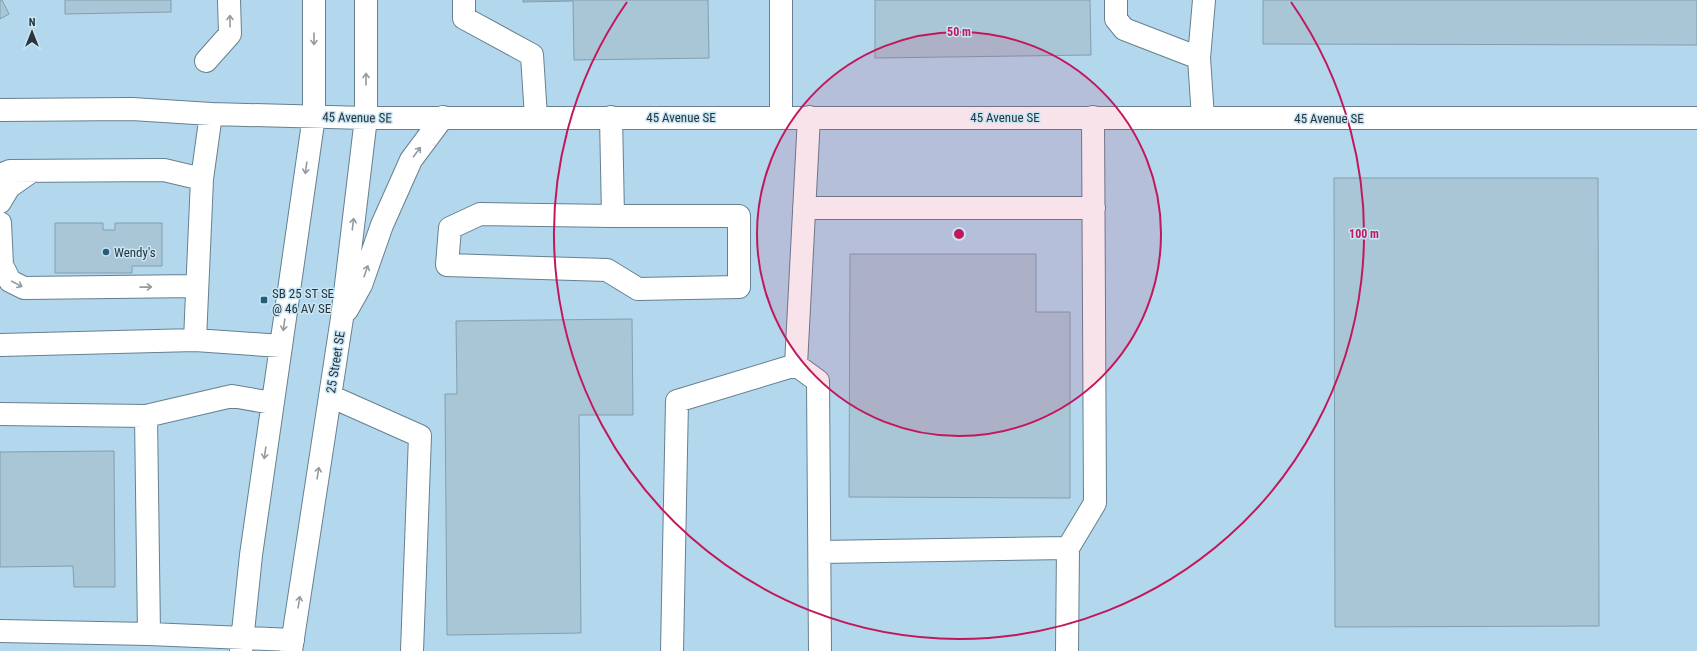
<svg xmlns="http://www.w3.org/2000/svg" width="1697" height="651" viewBox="0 0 1697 651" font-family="'Roboto Condensed',sans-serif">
<rect width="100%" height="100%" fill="#c8e5f6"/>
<!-- built -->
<path fill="#b3d7ec" d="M0,0H1697V651H0Z"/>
<!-- building -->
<path fill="#a9c6d6" stroke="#829eae" d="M0,0H2L9,14L0,19Z
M65,0H171V12L65,14Z
M523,0H708L709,58L574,60L573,1L523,2Z
M875,0H1090L1091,55L875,58Z
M1263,0H1697V45L1263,44Z
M1334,178H1598L1599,626L1335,627Z
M55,223H103V230H115V223H162V266H132V273H55Z
M850,254H1036V312H1070V498L849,497Z
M632,319L633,415H579L581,633L447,635L445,394H457L456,321Z
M114,451L115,587H74L73,566L0,567V452Z"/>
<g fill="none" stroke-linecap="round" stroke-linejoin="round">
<defs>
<path id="minor" d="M464,0V18L532,55L536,117
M781,0V117
M1116,0V19L1124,29L1199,58
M206,61L230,34L229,0
M0,110L132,109L211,114L366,118H1697
M611,117L613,216L480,214L450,228L447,265L607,270L638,289L739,287V216H613
M1203,118L1199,58L1204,0
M0,175L10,171L164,170L202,179
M0,202L9,187L32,171
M804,208H1094
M0,223L2,265L10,281L24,288L197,286
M347,310L361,285L382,225L411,160L443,117
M195,340L202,179L211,114
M0,345L195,340L281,346
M796,365L818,381L820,651
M330,396L420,436L412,651
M0,414L146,416L149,634L293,640
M146,416L232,396L272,403
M820,552L1068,548
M0,631L149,634
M241,651L251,555L314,116V0
M291,651L342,318L366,118V0
M672,651L677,401L796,365L809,117
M1067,651L1068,548L1095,503L1093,117"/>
</defs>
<!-- minor casing -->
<use href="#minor" stroke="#668090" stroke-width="24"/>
<!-- minor -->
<use href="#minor" stroke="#fff" stroke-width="22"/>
</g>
<!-- one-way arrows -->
<defs><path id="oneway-shaft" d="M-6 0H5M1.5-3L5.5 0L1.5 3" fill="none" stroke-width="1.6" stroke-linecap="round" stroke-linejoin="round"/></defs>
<g stroke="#949a9d">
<use href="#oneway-shaft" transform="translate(230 21) rotate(-91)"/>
<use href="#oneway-shaft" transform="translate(314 39) rotate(90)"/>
<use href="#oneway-shaft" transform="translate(366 79) rotate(-90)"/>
<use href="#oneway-shaft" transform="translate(417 152) rotate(-53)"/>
<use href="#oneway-shaft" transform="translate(306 168) rotate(98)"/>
<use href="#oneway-shaft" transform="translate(353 224) rotate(-83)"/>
<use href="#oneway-shaft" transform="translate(366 271) rotate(-71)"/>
<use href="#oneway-shaft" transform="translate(17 284) rotate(28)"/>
<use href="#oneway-shaft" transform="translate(146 287) rotate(-1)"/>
<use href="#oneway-shaft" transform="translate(284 325) rotate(98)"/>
<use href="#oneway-shaft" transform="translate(265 453) rotate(98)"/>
<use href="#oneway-shaft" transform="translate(318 473) rotate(-81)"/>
<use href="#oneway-shaft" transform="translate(299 602) rotate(-81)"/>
</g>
<!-- distance rings -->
<circle cx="959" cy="234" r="202" fill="#c2185b" fill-opacity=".12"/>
<g fill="none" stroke="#c2185b" stroke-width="2">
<circle cx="959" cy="234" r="202"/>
<path d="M1291 2A405 405 0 1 1 627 2"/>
</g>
<!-- markers -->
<g fill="#265c77" stroke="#c8e5f6" stroke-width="1.5">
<circle cx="106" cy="252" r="4"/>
<rect x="260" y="296" width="8" height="8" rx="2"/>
</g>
<g text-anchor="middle" stroke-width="3" stroke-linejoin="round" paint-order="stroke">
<!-- street labels -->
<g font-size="13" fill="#29353b" stroke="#c8e5f6">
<text transform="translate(357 117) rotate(1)" y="5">45 Avenue SE</text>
<text x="681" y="122">45 Avenue SE</text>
<text x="1005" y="122">45 Avenue SE</text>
<text x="1329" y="123">45 Avenue SE</text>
<text transform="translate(335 362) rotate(-81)" y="5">25 Street SE</text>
</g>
<!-- poi labels -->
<g font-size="13" fill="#29353b" stroke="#c8e5f6" text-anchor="start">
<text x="114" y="257">Wendy's</text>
<text x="272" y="298">SB 25 ST SE<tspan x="272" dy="15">@ 46 AV SE</tspan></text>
</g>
</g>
<circle cx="959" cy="234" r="6" fill="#c2185b" stroke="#c8e5f6" stroke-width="2"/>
<g font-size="12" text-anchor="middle" font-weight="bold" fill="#c2185b" stroke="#c8e5f6" stroke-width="3" stroke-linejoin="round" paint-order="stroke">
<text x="959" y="36">50 m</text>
<text x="1364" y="238">100 m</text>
</g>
<!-- north arrow -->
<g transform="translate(32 32)" stroke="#c8e5f6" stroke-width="3" paint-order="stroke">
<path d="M0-3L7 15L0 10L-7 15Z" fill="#29353b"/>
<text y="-6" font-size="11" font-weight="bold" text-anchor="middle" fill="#29353b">N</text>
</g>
</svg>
